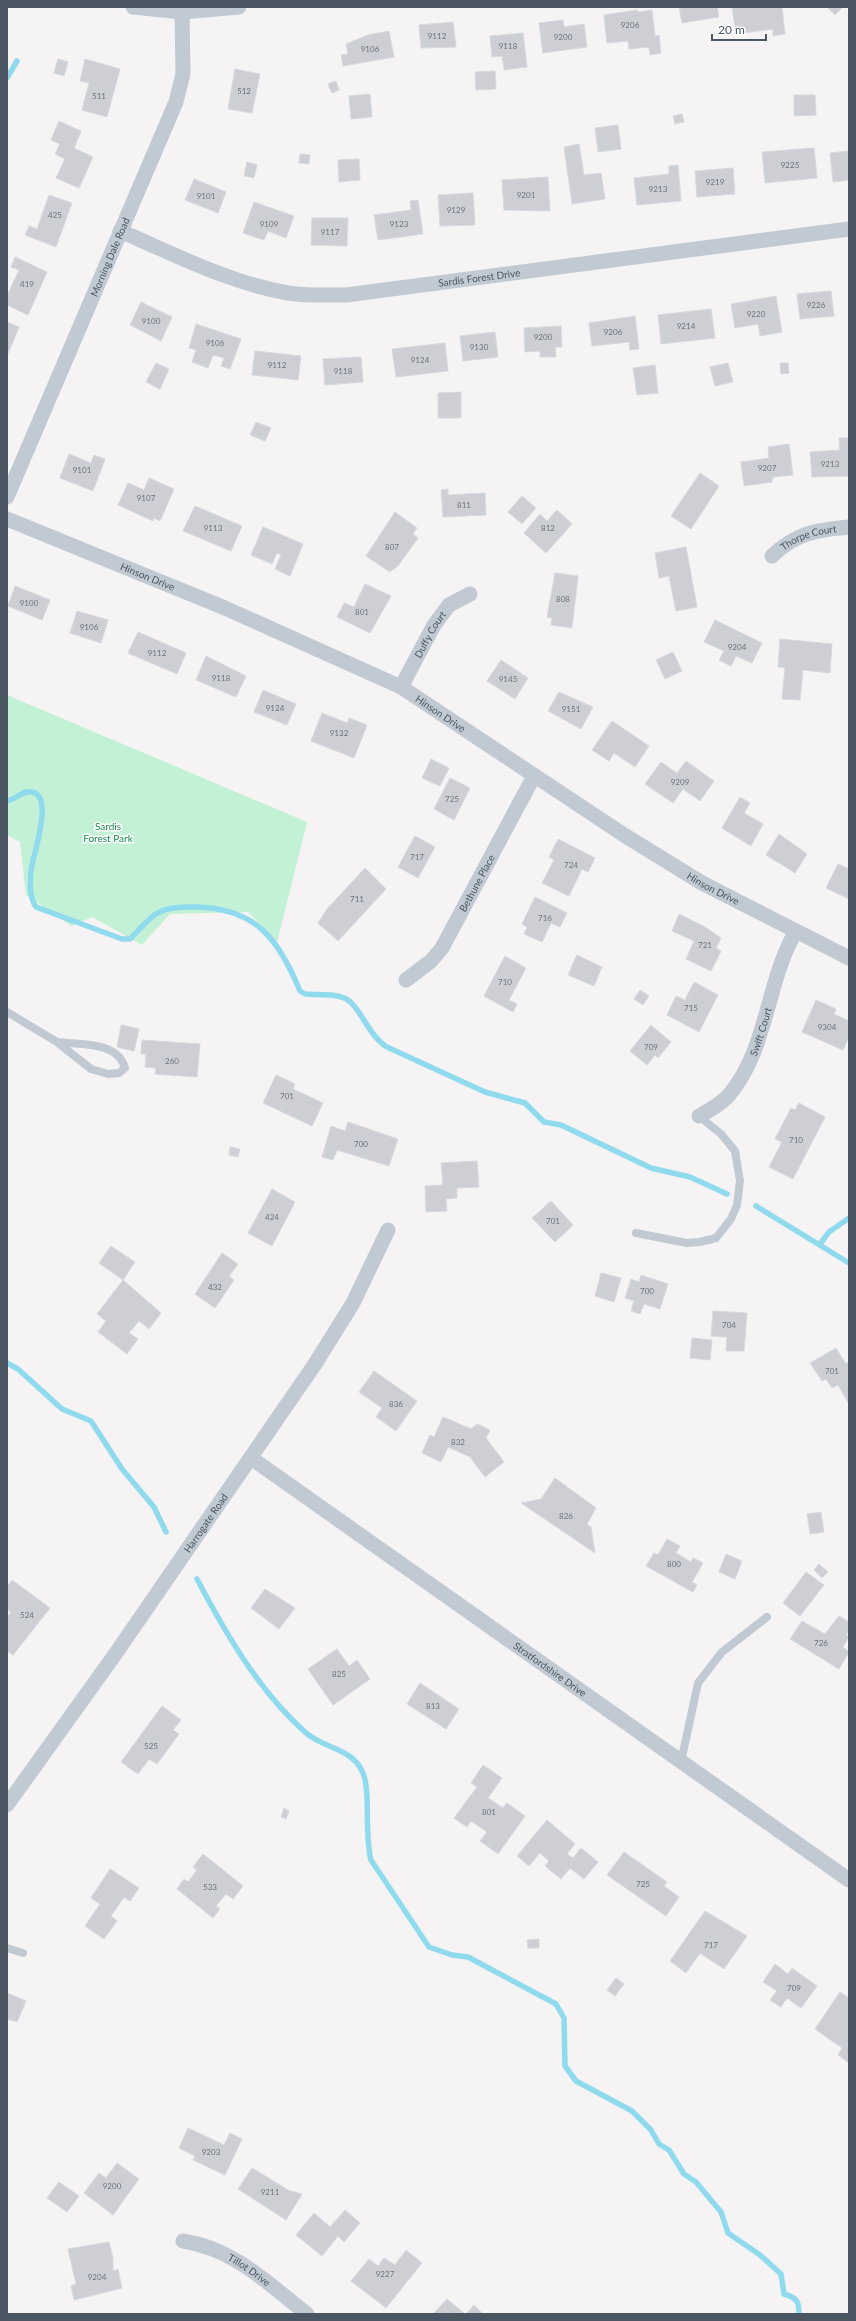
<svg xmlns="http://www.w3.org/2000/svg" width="856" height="2321" viewBox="0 0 856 2321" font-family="Lato,sans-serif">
<rect width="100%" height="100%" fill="#f5f3f3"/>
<!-- green -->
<path fill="#c3f1d5" d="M7,695L307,822L277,942L248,912L170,914L142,945L92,917L71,926L26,895L20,842L7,835Z"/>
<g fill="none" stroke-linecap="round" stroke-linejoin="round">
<!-- stream -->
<path stroke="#90daee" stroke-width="5.5" d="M7,78L17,61
M7,801C14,800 20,793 27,792C58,788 32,857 31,871C30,883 29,897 36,907L122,939H130C138,931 147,920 156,914C169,906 184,907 198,907C257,909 279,940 300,991L305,994C318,995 337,993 348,1000C361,1009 369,1036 387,1047L485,1092L525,1103L544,1122L561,1125L651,1168L690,1177L727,1194
M756,1206L849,1263
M820,1244L829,1232L849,1218
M7,1363L18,1369L62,1409L91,1421L122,1469L154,1507L166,1532
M197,1579C226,1634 259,1691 305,1732C323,1749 352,1747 363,1773C371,1793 364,1834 371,1860L429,1947L452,1955L468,1957L556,2004L564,2018L565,2066L576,2081L632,2111L651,2130L659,2144L669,2150L684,2174L696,2182L721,2212L728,2233L760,2255L781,2274L784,2294C797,2298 799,2301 799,2314"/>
</g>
<!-- building -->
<path fill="#cdcfd5" stroke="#d7d9de" d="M679,7H717L719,17L682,23Z
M732,7H782L785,34L773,36V29L736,34Z
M827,7H843L835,15Z
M637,10L638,12L652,10L655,36L659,35L661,53L650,55L649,47L629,49L628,41L607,43L604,15Z
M563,20L564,27L584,24L587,47L543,53L539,23Z
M453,22L456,47L421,48L419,25Z
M389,31L394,57L343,66L341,55L348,54L346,44L368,35Z
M523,33L527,67L504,70L502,56L492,57L490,36Z
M58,59L68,62L64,76L54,73Z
M85,59L120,69L107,117L82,110L89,83L80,81Z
M235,69L260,74L252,113L228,109Z
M495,71L496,89L476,90L475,72Z
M336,81L339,90L332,93L328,84Z
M370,94L372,117L351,119L349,96Z
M794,95H815L816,115L794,116Z
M682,114L684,122L675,124L673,116Z
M59,121L81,131L74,148L93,157L79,188L56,178L65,159L55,154L60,144L51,140Z
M618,125L621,149L598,152L595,128Z
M579,144L584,175L601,173L605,199L572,204L564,147Z
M814,148L817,178L765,183L762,152Z
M849,151V180L833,182L830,153Z
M300,154L310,155L309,164L299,163Z
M359,159L360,180L339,182L338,160Z
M247,162L257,165L254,178L244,176Z
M678,165L681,201L637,205L634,178L669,174V166Z
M733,168L735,194L697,197L695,171Z
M548,177L550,211L504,210L502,180Z
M194,179L226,192L218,213L185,200Z
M473,193L475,225L440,226L438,195Z
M49,195L72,203L56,247L25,235L29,226L37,229Z
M418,200L423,234L378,240L374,215L411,210L410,201Z
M254,202L294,216L286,238L268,231L264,240L243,233Z
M312,218H348L347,246L311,245Z
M15,257L47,272L28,315L7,305V296L19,270L11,267Z
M831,291L834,316L800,319L797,294Z
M776,296L782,332L760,336L758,324L735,328L731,304Z
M141,302L172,317L161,341L130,325Z
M711,309L715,338L661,344L658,315Z
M635,316L639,349L630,350L629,342L592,346L589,323Z
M7,322L19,327L7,356Z
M196,324L241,339L230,369L221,366L224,358L213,355L208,368L192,362L196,350L189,348Z
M561,326L562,347H555L556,357H540V351L525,352L524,328Z
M495,332L498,357L463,361L460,336Z
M445,343L448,371L396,377L392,349Z
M255,351L301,356L298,380L252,375Z
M361,357L363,382L325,385L323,359Z
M156,363L169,369L160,389L146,382Z
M728,363L733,382L715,386L710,367Z
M780,363H788L789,373L781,374Z
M655,365L658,393L637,395L633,368Z
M461,392V418H438V393Z
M256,422L271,428L265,441L250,435Z
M839,438H849V476L812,477L810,452L840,450Z
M789,444L793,475L773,477L772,482L744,486L741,462L769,458L768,447Z
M69,454L91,463L94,455L105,459L93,491L60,478Z
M700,473L719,486L691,529L671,516Z
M149,478L174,489L160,521L154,518L153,521L118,505L128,483L144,490Z
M448,489V495L485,493L486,515L443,517L441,490Z
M522,496L536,508L522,524L508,512Z
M195,506L242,526L231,551L183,531Z
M557,510L572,524L546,553L524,533L540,514L547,521Z
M395,512L417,528L413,534L418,538L398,566L390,572L366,556Z
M263,527L303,544L290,576L275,569L281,555L277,553L272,564L251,555Z
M686,547L697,607L676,611L669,576L659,578L655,553Z
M555,573L578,576L572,628L551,625L552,618L547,617Z
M365,584L391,596L370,633L337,617L344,603L354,607Z
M15,586L50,600L42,620L8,606Z
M77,611L108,620L101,643L70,633Z
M715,620L762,643L752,663L736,656L731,666L719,660L724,651L704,642Z
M138,632L186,653L177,674L128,653Z
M780,639L832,644L830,673L803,670L800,700L782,699L785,668L778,667Z
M673,652L682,671L665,679L656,660Z
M206,656L246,676L236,697L196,680Z
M501,660L528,678L515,699L487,681Z
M263,690L296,704L287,725L254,712Z
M559,692L593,707L581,729L548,711Z
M322,713L347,723L349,718L367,725L354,758L311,741Z
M612,721L649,746L635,767L614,753L609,761L592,750Z
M431,759L449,768L440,786L422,778Z
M686,761L714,781L700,801L683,789L673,803L645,784L661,762L677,773Z
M450,778L470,788L454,820L434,809Z
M740,797L750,803L744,813L763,824L751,846L722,828Z
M779,834L807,854L795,873L766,855Z
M415,836L435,847L418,878L398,867Z
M558,839L595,858L588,872L582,869L569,896L542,883L554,860L549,857Z
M838,864L849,869V899L826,888Z
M365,868L386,889L338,941L318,923L327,909Z
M535,897L567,913L560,927L551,923L542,942L524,934L527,927L522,924Z
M679,914L705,927L721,938L716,948L721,951L711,971L686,959L694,941L672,931Z
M577,955L602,967L594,986L568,975Z
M505,956L526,968L509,1000L517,1004L513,1012L484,996Z
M694,982L718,995L699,1032L667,1015L676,996L685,1000Z
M640,990L649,996L643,1005L634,999Z
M816,1000L836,1009L834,1014L849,1021V1036L843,1050L802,1032Z
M121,1025L139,1029L134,1051L117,1047Z
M651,1025L671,1042L658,1058L655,1055L647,1065L630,1051Z
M142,1040L200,1044L197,1077L155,1074L156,1068L145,1067L146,1054H141Z
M276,1075L295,1084L293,1089L323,1103L312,1126L263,1103Z
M799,1103L825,1117L793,1179L769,1167L782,1142L775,1139L791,1108L795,1110Z
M348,1122L398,1139L389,1166L337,1150L333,1160L322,1157L331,1126L345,1131Z
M230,1147L240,1149L238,1157L229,1155Z
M477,1161L479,1187L457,1188V1198L446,1199L447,1211L426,1212L425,1186L443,1185L441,1163Z
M272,1189L295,1202L272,1246L248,1233Z
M551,1201L573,1225L555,1242L532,1218Z
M111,1246L135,1262L123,1280L99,1263Z
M222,1253L238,1264L229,1276L234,1280L215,1308L195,1294Z
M601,1273L621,1278L614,1302L595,1296Z
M641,1275L668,1284L660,1309L644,1304L640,1314L631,1311L634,1301L625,1298L631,1279L639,1282Z
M123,1280L161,1313L149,1329L139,1321L129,1333L138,1339L127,1354L98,1332L106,1321L97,1314Z
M713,1311L747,1313L744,1351H726L727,1337L711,1336Z
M692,1338L712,1340L710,1360L690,1358Z
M836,1348L846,1364L849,1362V1404L838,1385L832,1388L826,1379L822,1381L810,1363Z
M374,1371L417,1401L396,1431L376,1417L382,1408L359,1392Z
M443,1417L471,1429L477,1424L490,1430L486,1438L504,1462L485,1477L470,1457L448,1447L441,1462L422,1453L430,1435L434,1437Z
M555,1478L596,1508L587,1524L591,1527L595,1553L521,1503L541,1499Z
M821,1512L824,1532L810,1534L807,1514Z
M667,1539L680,1546L676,1553L691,1562L693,1558L703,1563L692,1582L697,1585L693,1592L646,1566L654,1553L658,1555Z
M726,1554L742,1561L735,1579L719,1572Z
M819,1564L828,1572L822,1578L814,1570Z
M806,1572L824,1585L800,1616L783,1603Z
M12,1580L50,1608L13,1655L7,1651V1618L11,1612L7,1609V1587Z
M265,1589L295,1608L279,1629L251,1608Z
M839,1616L849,1622V1630L846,1635L849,1637L843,1647L849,1652L839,1669L790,1639L802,1621L825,1634Z
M337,1649L349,1666L357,1660L370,1679L333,1705L308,1669Z
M420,1683L459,1709L446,1729L407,1704Z
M162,1706L181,1720L173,1730L179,1734L157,1764L149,1759L138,1774L121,1762Z
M483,1765L502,1778L488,1798L503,1808L507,1803L525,1816L498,1854L480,1841L487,1832L471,1821L467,1827L454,1818L477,1787L471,1783Z
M284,1808L289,1811L286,1819L281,1817Z
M547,1820L575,1844L567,1854L573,1858L581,1848L598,1862L584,1879L570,1868L561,1879L545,1866L549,1861L540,1853L529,1866L517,1856Z
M624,1852L667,1882L664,1886L679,1897L666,1916L607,1875Z
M203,1854L243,1886L233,1899L226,1894L216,1906L220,1909L213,1918L177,1889L184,1879L188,1882L197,1870L193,1867Z
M110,1869L139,1888L130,1901L124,1897L111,1916L117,1921L104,1939L85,1926L100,1904L91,1898Z
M705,1911L747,1936L724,1969L700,1953L686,1973L670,1961Z
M539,1939V1948H528L527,1940Z
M775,1964L788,1974L792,1968L817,1986L801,2008L787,1998L781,2007L770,2000L777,1991L763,1982Z
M616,1978L624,1984L615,1996L607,1990Z
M840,1992L849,1998V2063L838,2055L842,2048L815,2029Z
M7,1993L26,2001L17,2022L8,2019L7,2022Z
M188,2128L224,2145L230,2133L242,2139L225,2175L193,2160L195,2156L179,2148Z
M117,2163L139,2179L113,2215L84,2193L99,2173L106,2178Z
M252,2168L290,2191L302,2194L286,2220L238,2189Z
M59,2182L79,2196L67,2212L47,2198Z
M345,2210L360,2223L344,2242L338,2236L322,2256L296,2235L314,2213L330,2227Z
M109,2242L113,2258V2271L118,2269L122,2288L74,2300L71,2286L76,2284L68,2249Z
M406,2250L422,2263L386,2308L351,2281L369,2259L378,2266L384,2258L395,2265Z
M447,2299L465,2314H433Z
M474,2305L483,2314H466Z"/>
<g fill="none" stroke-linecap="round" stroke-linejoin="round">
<!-- lane -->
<path stroke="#c1cad2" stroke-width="8" d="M7,1012L57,1042L91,1069L108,1074L119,1073L125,1068C118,1041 80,1045 57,1042
M636,1233L687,1243L700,1242L716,1238L731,1219L737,1205L740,1181L735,1151L721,1134L699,1116
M681,1762L698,1683L722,1652L767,1617
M7,1948L23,1953"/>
<!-- street -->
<g stroke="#c1cad2" stroke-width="15">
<path d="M133,7L182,12L239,7"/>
<path id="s1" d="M120,231C174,254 229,283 288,293C307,296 326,295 346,295L849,229"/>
<path id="s2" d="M7,497L176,102L183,74L182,12"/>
<path id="s3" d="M7,519L225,608L401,687L624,835L702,883L849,958"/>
<path id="s4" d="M772,556C796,533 816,530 849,527"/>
<path id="s5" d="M401,687L434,625L449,605L470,594"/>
<path id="s6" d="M406,980L431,961L442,948L534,776"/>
<path id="s7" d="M699,1116C710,1110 721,1104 729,1095C768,1049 766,982 796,931"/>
<path id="s8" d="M251,1458L849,1880"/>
<path id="s9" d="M7,1805L116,1653L315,1364L353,1303L388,1230"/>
<path id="s10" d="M183,2241C235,2249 267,2283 307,2314"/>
</g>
</g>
<g text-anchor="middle" stroke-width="3" stroke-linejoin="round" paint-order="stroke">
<!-- number labels -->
<g font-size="8" fill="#6b747e">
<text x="630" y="28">9206</text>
<text x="437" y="39">9112</text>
<text x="563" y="40">9200</text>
<text x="508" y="49">9118</text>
<text x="370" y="52">9106</text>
<text x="244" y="94">512</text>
<text x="99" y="99">511</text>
<text x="790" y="168">9225</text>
<text x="715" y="185">9219</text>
<text x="658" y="192">9213</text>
<text x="526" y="198">9201</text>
<text x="206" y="199">9101</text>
<text x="456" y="213">9129</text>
<text x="55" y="218">425</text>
<text x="269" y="227">9109</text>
<text x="399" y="227">9123</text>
<text x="330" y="235">9117</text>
<text x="27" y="287">419</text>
<text x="816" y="308">9226</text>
<text x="756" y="317">9220</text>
<text x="151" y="324">9100</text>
<text x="686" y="329">9214</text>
<text x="613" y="335">9206</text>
<text x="543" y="340">9200</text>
<text x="215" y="346">9106</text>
<text x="479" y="350">9130</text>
<text x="420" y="363">9124</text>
<text x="277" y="368">9112</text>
<text x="343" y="374">9118</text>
<text x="830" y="467">9213</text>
<text x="767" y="471">9207</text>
<text x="82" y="473">9101</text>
<text x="146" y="501">9107</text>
<text x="464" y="508">811</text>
<text x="213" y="531">9113</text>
<text x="548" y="531">812</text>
<text x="392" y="550">807</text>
<text x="563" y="602">808</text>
<text x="29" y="606">9100</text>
<text x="362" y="615">801</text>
<text x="89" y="630">9106</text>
<text x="737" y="650">9204</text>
<text x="157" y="656">9112</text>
<text x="221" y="681">9118</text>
<text x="508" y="682">9145</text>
<text x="275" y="711">9124</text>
<text x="571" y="712">9151</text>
<text x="339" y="736">9132</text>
<text x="680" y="785">9209</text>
<text x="452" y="802">725</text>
<text x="417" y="860">717</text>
<text x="571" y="868">724</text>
<text x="357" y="902">711</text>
<text x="545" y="921">716</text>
<text x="705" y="948">721</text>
<text x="505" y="985">710</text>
<text x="691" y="1011">715</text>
<text x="827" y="1030">9304</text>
<text x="651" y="1050">709</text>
<text x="172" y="1064">260</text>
<text x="287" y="1099">701</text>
<text x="796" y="1143">710</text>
<text x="361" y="1147">700</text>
<text x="272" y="1220">424</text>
<text x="553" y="1224">701</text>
<text x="215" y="1290">432</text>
<text x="647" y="1294">700</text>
<text x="729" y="1328">704</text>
<text x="832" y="1374">701</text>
<text x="396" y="1407">836</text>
<text x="458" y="1445">832</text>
<text x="566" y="1519">826</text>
<text x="674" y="1567">800</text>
<text x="27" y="1618">524</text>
<text x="821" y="1646">726</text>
<text x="339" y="1677">825</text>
<text x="433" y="1709">813</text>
<text x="151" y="1749">525</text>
<text x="489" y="1815">801</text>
<text x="643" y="1887">725</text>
<text x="210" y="1890">533</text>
<text x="711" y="1948">717</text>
<text x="794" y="1991">709</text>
<text x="211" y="2155">9203</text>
<text x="112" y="2189">9200</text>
<text x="270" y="2195">9211</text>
<text x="385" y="2277">9227</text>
<text x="97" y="2280">9204</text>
</g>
<!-- street labels -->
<g font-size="10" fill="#4a5661" stroke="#fff">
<text dy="4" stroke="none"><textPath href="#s2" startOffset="261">Morning Dale Road</textPath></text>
<text dy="4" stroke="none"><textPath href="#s1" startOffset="372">Sardis Forest Drive</textPath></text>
<text dy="4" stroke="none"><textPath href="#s4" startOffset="42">Thorpe Court</textPath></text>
<text dy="4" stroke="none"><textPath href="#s3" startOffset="152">Hinson Drive</textPath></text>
<text dy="4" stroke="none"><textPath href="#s5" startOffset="60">Duffy Court</textPath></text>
<text dy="4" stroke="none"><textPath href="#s3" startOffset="476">Hinson Drive</textPath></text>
<text dy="4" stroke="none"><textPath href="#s6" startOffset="122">Bethune Place</textPath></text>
<text dy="4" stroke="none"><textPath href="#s3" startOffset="800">Hinson Drive</textPath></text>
<text dy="4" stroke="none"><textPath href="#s7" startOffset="108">Swift Court</textPath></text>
<text dy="4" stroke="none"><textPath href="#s9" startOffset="345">Harrogate Road</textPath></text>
<text dy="4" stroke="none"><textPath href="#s8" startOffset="366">Stratfordshire Drive</textPath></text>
<text dy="4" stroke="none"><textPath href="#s10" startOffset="73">Tillot Drive</textPath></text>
</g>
<!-- park labels -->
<g font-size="10" fill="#17864f" stroke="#fff">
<text x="108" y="830">Sardis<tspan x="108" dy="12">Forest Park</tspan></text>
</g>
</g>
<!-- border -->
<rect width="856" height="2321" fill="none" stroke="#4a5661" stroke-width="16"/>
<!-- scale -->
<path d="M712 34v6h54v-6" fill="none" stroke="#4a5661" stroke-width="2"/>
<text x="718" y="34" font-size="12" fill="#4a5661" stroke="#ffffff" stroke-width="3" paint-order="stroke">20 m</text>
</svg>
